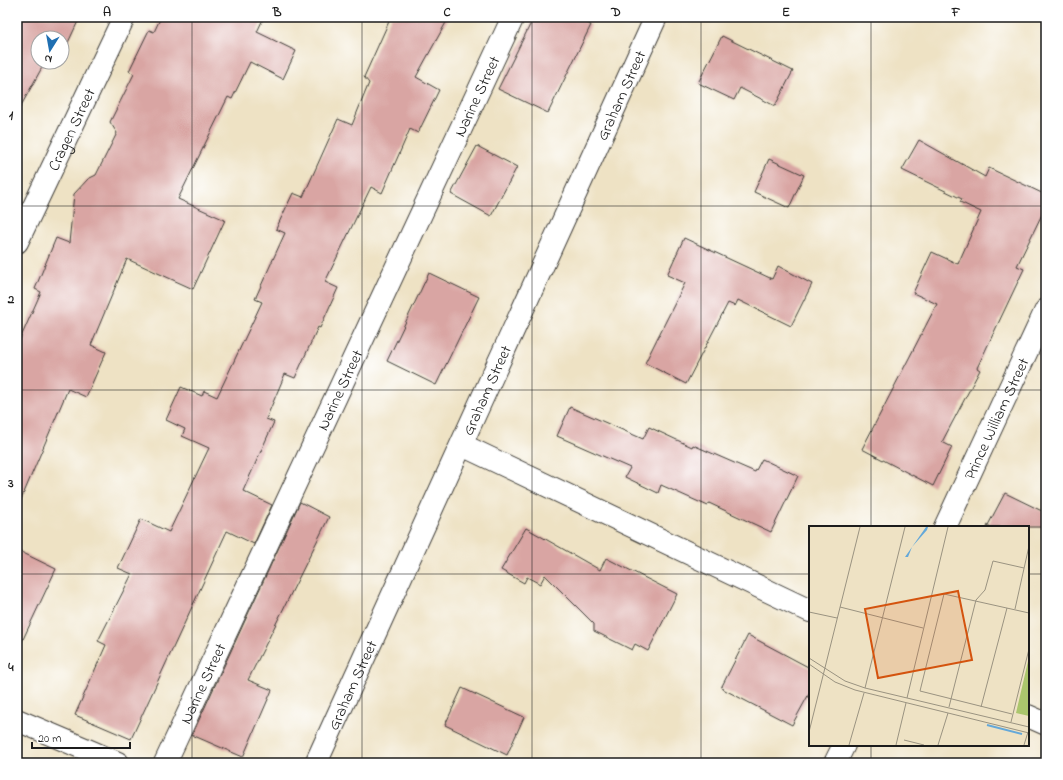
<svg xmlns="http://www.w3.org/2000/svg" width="1063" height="780" viewBox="0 0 1063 780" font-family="'Indie Flower',sans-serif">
<rect width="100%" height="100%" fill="#fff"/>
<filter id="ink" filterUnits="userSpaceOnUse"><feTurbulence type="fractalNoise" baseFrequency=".025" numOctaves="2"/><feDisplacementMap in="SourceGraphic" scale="8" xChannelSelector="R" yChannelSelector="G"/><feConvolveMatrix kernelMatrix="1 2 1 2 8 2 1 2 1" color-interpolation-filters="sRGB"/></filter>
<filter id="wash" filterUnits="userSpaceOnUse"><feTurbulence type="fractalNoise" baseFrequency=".012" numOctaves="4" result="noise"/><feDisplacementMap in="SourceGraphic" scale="16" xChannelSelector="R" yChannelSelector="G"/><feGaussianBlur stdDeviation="0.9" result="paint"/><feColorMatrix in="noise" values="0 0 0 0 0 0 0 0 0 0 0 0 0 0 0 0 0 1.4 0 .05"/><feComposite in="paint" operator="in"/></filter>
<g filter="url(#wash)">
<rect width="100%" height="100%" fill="#eee2c4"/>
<g id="blocks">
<!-- building -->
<path fill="#d9a5a3" d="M17,17H80L65,49L62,48V38H38V62H45L17,113Z
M161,17H264L257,32L296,51L283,79L250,62L232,99L228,97L178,199L225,220L193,289L127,259L91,345L106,352L86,397L68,389L17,509V346L41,292L35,289L56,238L69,243L74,194L88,179L96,175L117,133L110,122L134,74L129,71L149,30L154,32Z
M391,17H449L416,77L439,90L418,133L410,129L382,193L371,187L325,282L338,288L320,328L318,327L295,378L285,374L266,419L274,422L243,491L272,505L254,544L227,531L131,739L75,715L106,645L98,641L132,574L118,568L141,519L169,532L209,448L182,436L185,429L166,420L181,387L202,396L204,391L217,397L262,302L255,299L285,233L276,229L293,193L303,197L338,119L352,125L369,83L364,77Z
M534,17H575L591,25L548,113L498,89Z
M722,36L793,71L775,106L740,88L734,100L698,83Z
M919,140L985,177L989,168L1046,195V206L1017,266L1024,269L977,368L980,370L942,442L952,447L933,486L862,449L937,304L913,293L932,252L958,264L981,212L960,202L962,199L902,170Z
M477,146L517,167L491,216L451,194Z
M769,159L804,175L789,208L754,192Z
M684,238L772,279L778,266L812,284L791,326L738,300L735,306L728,303L686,384L645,363L685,283L667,275Z
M429,273L479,297L436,385L387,361Z
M570,407L643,439L649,427L692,447L693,445L755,472L762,459L798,476L771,532L709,503L708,506L661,485L658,493L625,477L630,468L557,436Z
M1005,493L1046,513V527H987Z
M300,502L329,517L248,680L272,690L243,757L192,735Z
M526,528L600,570L606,558L677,594L648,651L635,644L632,650L594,631V624L545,575L540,584L527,577L524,583L501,570Z
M17,550L56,569L17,652Z
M748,635L810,668V692L792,725L721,688Z
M462,688L524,717L507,755L445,725Z"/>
</g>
</g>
<g filter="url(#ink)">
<use href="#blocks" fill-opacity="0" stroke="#3c3a35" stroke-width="1"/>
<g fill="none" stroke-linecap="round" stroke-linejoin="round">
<defs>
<g id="minor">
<path id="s1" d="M17,242L124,17"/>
<path d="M462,445L810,611"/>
<path id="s2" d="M945,527L1046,310"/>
<path d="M1028,716L1046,724"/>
<path d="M17,720L118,763"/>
<path id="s3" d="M165,763L513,17"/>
<path id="s4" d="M316,763L656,17"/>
<path d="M835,763L844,745"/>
</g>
</defs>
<!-- minor casing -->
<use href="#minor" stroke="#3c3a35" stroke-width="24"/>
<!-- minor -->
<use href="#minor" stroke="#fff" stroke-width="22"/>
</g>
</g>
<!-- grid -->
<path fill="none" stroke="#1c1c1c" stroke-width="1" stroke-opacity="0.55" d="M192,17V763M362,17V763M532,17V763M701,17V763M871,17V527M17,206H1046M17,390H1046M17,574H810M1028,574H1046M871,745V763"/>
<g text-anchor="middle" stroke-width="4" stroke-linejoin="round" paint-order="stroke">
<!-- street labels -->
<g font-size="16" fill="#1c1c1c" stroke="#fff">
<text dy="6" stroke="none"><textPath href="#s4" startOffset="734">Graham Street</textPath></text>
<text dy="6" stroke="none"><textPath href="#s3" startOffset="736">Narine Street</textPath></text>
<text dy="6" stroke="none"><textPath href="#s1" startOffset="125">Cragen Street</textPath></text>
<text dy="6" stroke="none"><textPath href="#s3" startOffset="412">Narine Street</textPath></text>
<text dy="6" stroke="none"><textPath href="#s4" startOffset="410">Graham Street</textPath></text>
<text dy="6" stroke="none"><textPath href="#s2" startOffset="120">Prince William Street</textPath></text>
<text dy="6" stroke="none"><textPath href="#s3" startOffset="88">Narine Street</textPath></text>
<text dy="6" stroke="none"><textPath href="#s4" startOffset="86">Graham Street</textPath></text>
</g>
</g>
<!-- overview -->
<g transform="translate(809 526)">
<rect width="220" height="220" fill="#eee2c4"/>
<path d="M220,131V190L207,187Z" fill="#abc66d"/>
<path d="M117,1H119L118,4L103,21L99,31H96Z" fill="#64a8d9"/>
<path fill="none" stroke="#64a8d9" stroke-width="2" d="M178,199L213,208"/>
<path fill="none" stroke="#9a9381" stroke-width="1" d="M31,81L114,102M206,83L220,20M0,86L28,92M0,132L36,155L56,162L220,201M0,138L26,156L46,164L220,207M56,162L96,1M98,172L139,1M140,181L167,74L176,64L184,35L215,42M172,181L198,82M203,188L111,165L135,68L220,87M202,196L220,123M0,206L51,1M95,214L115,219M40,219L55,167M87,219L97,177M129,219L139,187M215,219L219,206"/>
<path fill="#d4530e" fill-opacity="0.15" stroke="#d4530e" stroke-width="2" d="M149,65L163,134L69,152L56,83Z"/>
<rect width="220" height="220" fill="none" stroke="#1c1c1c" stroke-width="2"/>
</g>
<!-- margin -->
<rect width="1063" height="780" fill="none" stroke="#fff" stroke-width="44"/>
<!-- north arrow -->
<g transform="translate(50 50) rotate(191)"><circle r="19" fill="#ffffff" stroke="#a4a4a4"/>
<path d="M0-3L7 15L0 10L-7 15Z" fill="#1f6fb2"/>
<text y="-6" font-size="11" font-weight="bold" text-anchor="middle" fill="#1c1c1c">N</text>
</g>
<!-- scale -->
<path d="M32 742v6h98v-6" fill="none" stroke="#1c1c1c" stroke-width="2"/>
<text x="38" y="742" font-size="12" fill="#1c1c1c" stroke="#ffffff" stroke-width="3" paint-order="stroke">20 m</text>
<rect x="22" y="22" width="1019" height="736" fill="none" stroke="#1c1c1c" stroke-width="1.5"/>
<g font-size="13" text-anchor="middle" font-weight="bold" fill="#1c1c1c">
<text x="107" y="16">A</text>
<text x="277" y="16">B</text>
<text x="447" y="16">C</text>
<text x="616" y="16">D</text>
<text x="786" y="16">E</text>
<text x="956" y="16">F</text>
<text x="11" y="119">1</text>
<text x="11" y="303">2</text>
<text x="11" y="487">3</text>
<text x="11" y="671">4</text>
</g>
</svg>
